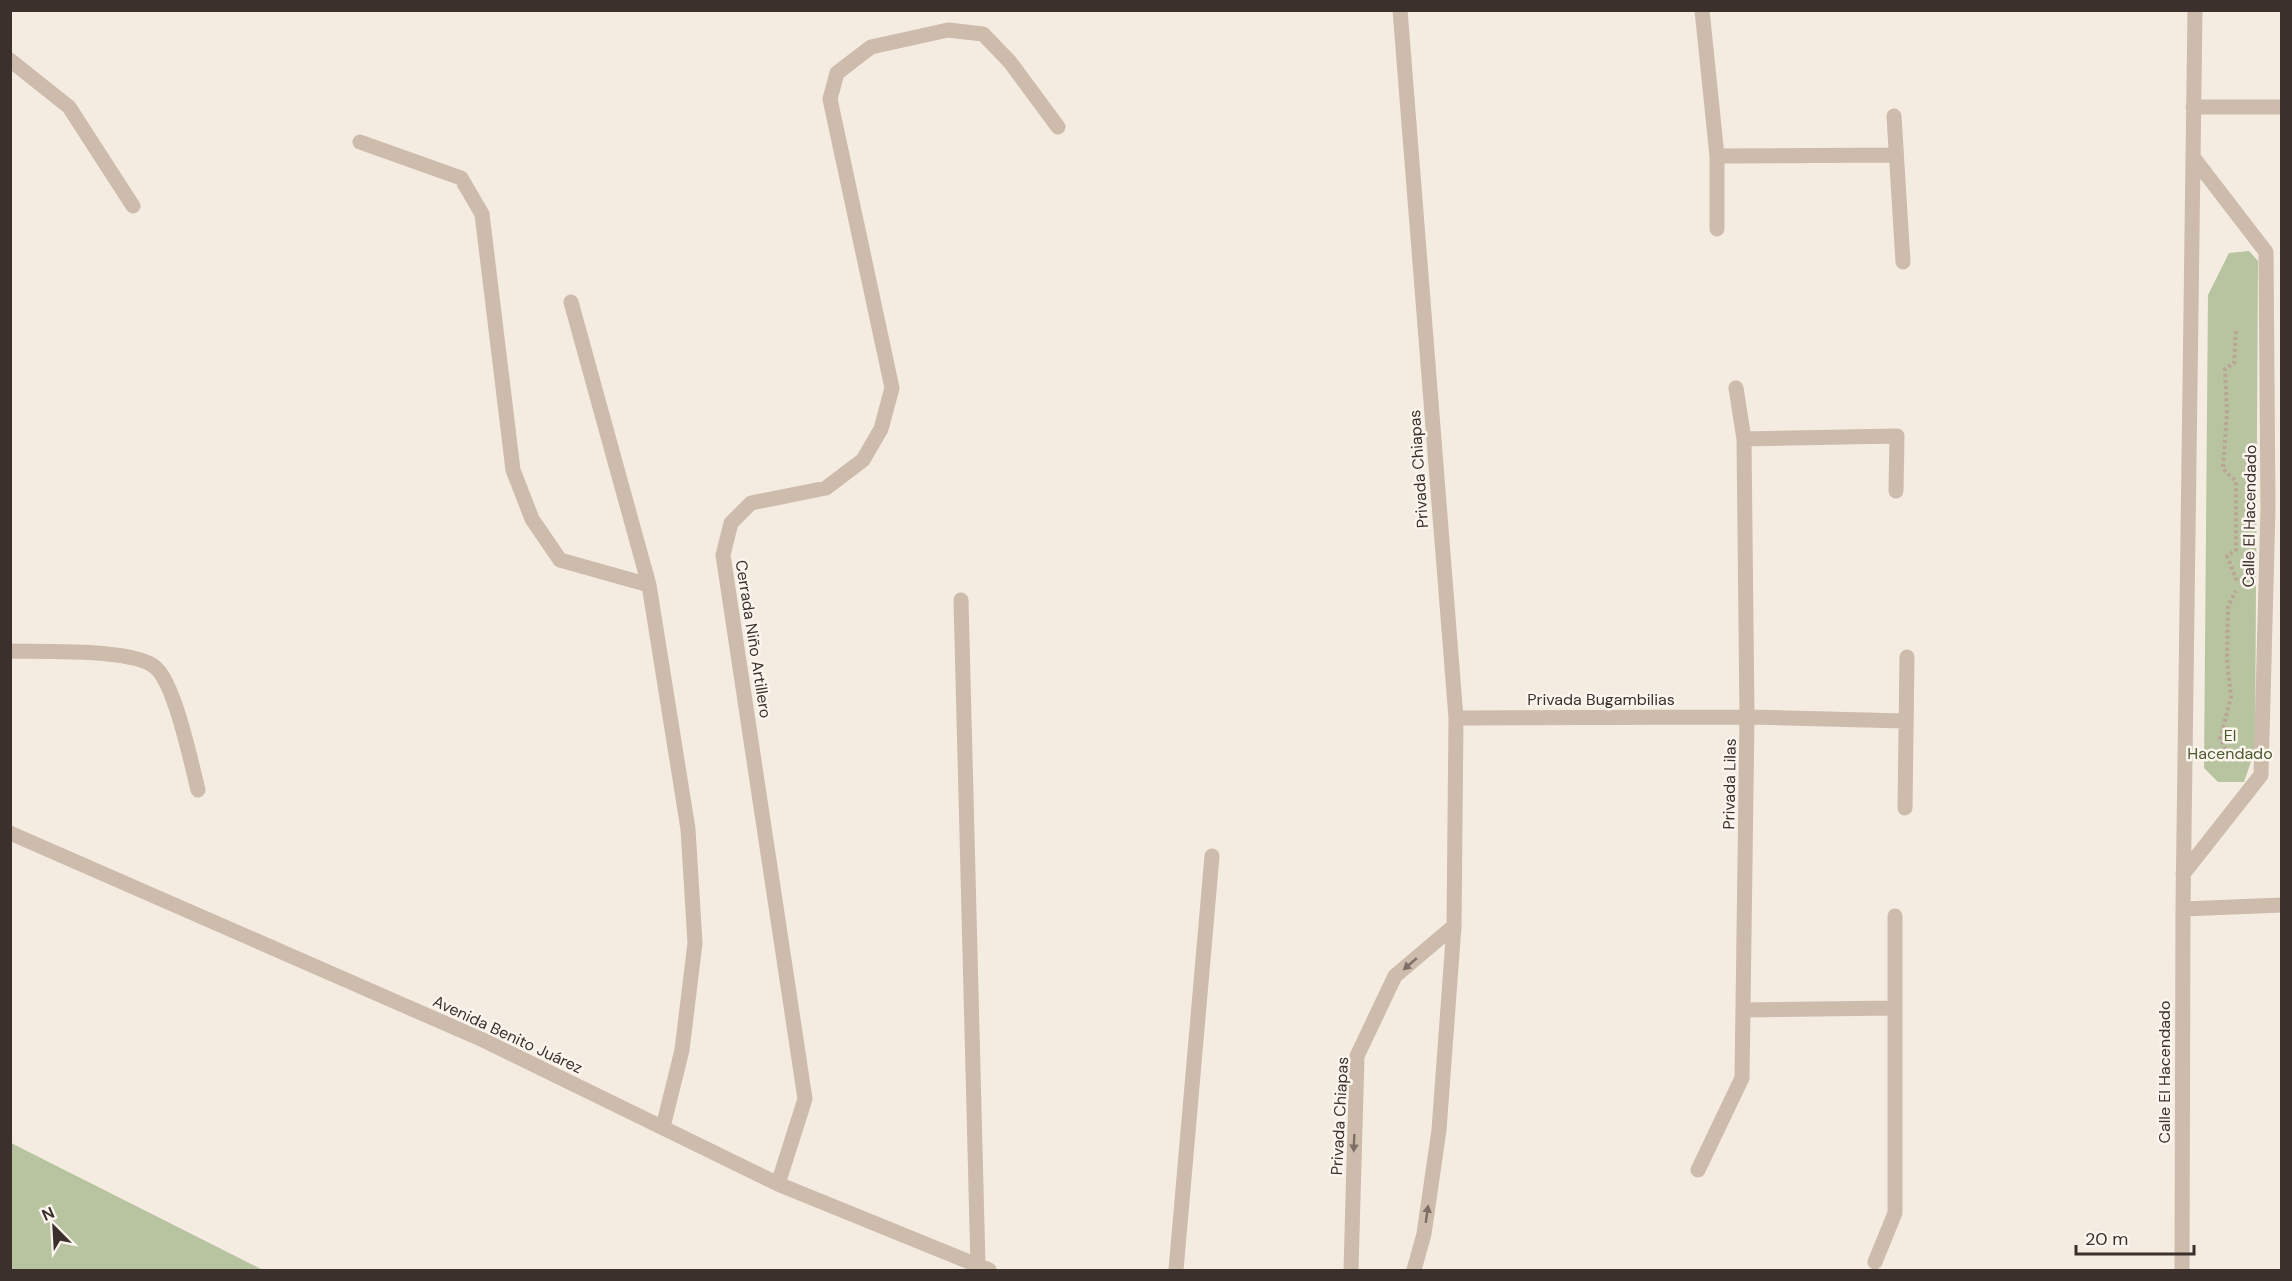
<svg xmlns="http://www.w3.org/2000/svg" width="2292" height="1281" viewBox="0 0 2292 1281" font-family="'DM Sans',sans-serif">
<rect width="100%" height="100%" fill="#f4ebe1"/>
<!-- green -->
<path fill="#b8c4a0" d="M2249,251L2258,261L2255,750L2244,782H2218L2204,768L2208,295L2229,253Z
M10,1143H11L263,1270H11Z"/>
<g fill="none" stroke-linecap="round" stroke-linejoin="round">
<!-- path -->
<path stroke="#b9a596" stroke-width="4" stroke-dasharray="3 3" stroke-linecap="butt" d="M2236,331L2234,363L2225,369L2227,412L2223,469L2236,481V550L2227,556L2237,581
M2232,760L2220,739L2231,697L2227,660L2228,606L2236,591"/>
<!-- minor -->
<path stroke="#cdbbac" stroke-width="15" d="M1400,10L1456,718L1454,926L1439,1130L1424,1234L1414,1270
M1702,10L1717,156V229
M10,60L69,107L133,206
M2193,107H2282
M1894,116L1903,262
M360,142L461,178L482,214L513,470L532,519L560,560L649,585
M1717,156L1896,155
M571,302L649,585L688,829L695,943L682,1050L663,1127
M1744,439L1897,436L1896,491
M961,600L978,1266
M10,651C41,652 136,648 156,668C175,685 191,762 198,790
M1456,718L1747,717L1905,721
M1905,808L1907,657
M10,833L483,1040L778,1184L989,1270
M2183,874L2261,775L2268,508L2266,252L2193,157
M2183,909L2282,905
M1745,1010L1895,1008
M1698,1170L1742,1078L1747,717L1744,439L1736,388
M778,1184L805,1099L723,555L731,523L751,503L826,488L863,460L881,429L892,388L830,99L837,73L871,47L948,30L983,34L1010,62L1058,127
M1875,1262L1895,1213V916
M1176,1270L1212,856
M1351,1270L1357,1056L1395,976L1454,926
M2182,1270L2183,909L2195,10"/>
</g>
<!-- one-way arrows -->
<defs><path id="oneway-solid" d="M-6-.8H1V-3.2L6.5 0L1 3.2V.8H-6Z" transform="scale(1.5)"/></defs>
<g fill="#7d6f65">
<use href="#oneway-solid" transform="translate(1410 964) rotate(139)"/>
<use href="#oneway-solid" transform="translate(1354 1143) rotate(92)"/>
<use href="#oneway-solid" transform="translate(1427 1214) rotate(-82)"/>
</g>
<g text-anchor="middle" stroke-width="5" stroke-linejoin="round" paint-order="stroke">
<!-- street labels -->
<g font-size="16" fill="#3b302b" stroke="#fbf5ee">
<text transform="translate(1418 469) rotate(-94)" y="6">Privada Chiapas</text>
<text transform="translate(2249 516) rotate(-89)" y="6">Calle El Hacendado</text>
<text transform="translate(754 639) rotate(81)" y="6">Cerrada Niño Artillero</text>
<text x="1601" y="705">Privada Bugambilias</text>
<text transform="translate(1729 784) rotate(-89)" y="6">Privada Lilas</text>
<text transform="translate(508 1034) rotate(25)" y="6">Avenida Benito Juárez</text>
<text transform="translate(2164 1072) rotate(-90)" y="6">Calle El Hacendado</text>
<text transform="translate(1339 1116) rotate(-87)" y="6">Privada Chiapas</text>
</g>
<!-- park labels -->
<g font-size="16" fill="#4a5a2e" stroke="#fbf5ee">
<text x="2230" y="741">El<tspan x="2230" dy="18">Hacendado</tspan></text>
</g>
</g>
<!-- border -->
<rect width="2292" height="1281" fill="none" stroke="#3b302b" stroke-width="24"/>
<!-- north arrow -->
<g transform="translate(54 1227) rotate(336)" stroke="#fbf5ee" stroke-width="4.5" paint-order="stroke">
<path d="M0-4.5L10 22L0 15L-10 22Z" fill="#3b302b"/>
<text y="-9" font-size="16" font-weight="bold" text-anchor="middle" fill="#3b302b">N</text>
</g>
<!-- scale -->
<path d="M2076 1245v9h118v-9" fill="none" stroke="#3b302b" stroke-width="3"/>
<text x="2085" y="1245" font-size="18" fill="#3b302b" stroke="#fbf5ee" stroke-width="4.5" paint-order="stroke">20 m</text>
</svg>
